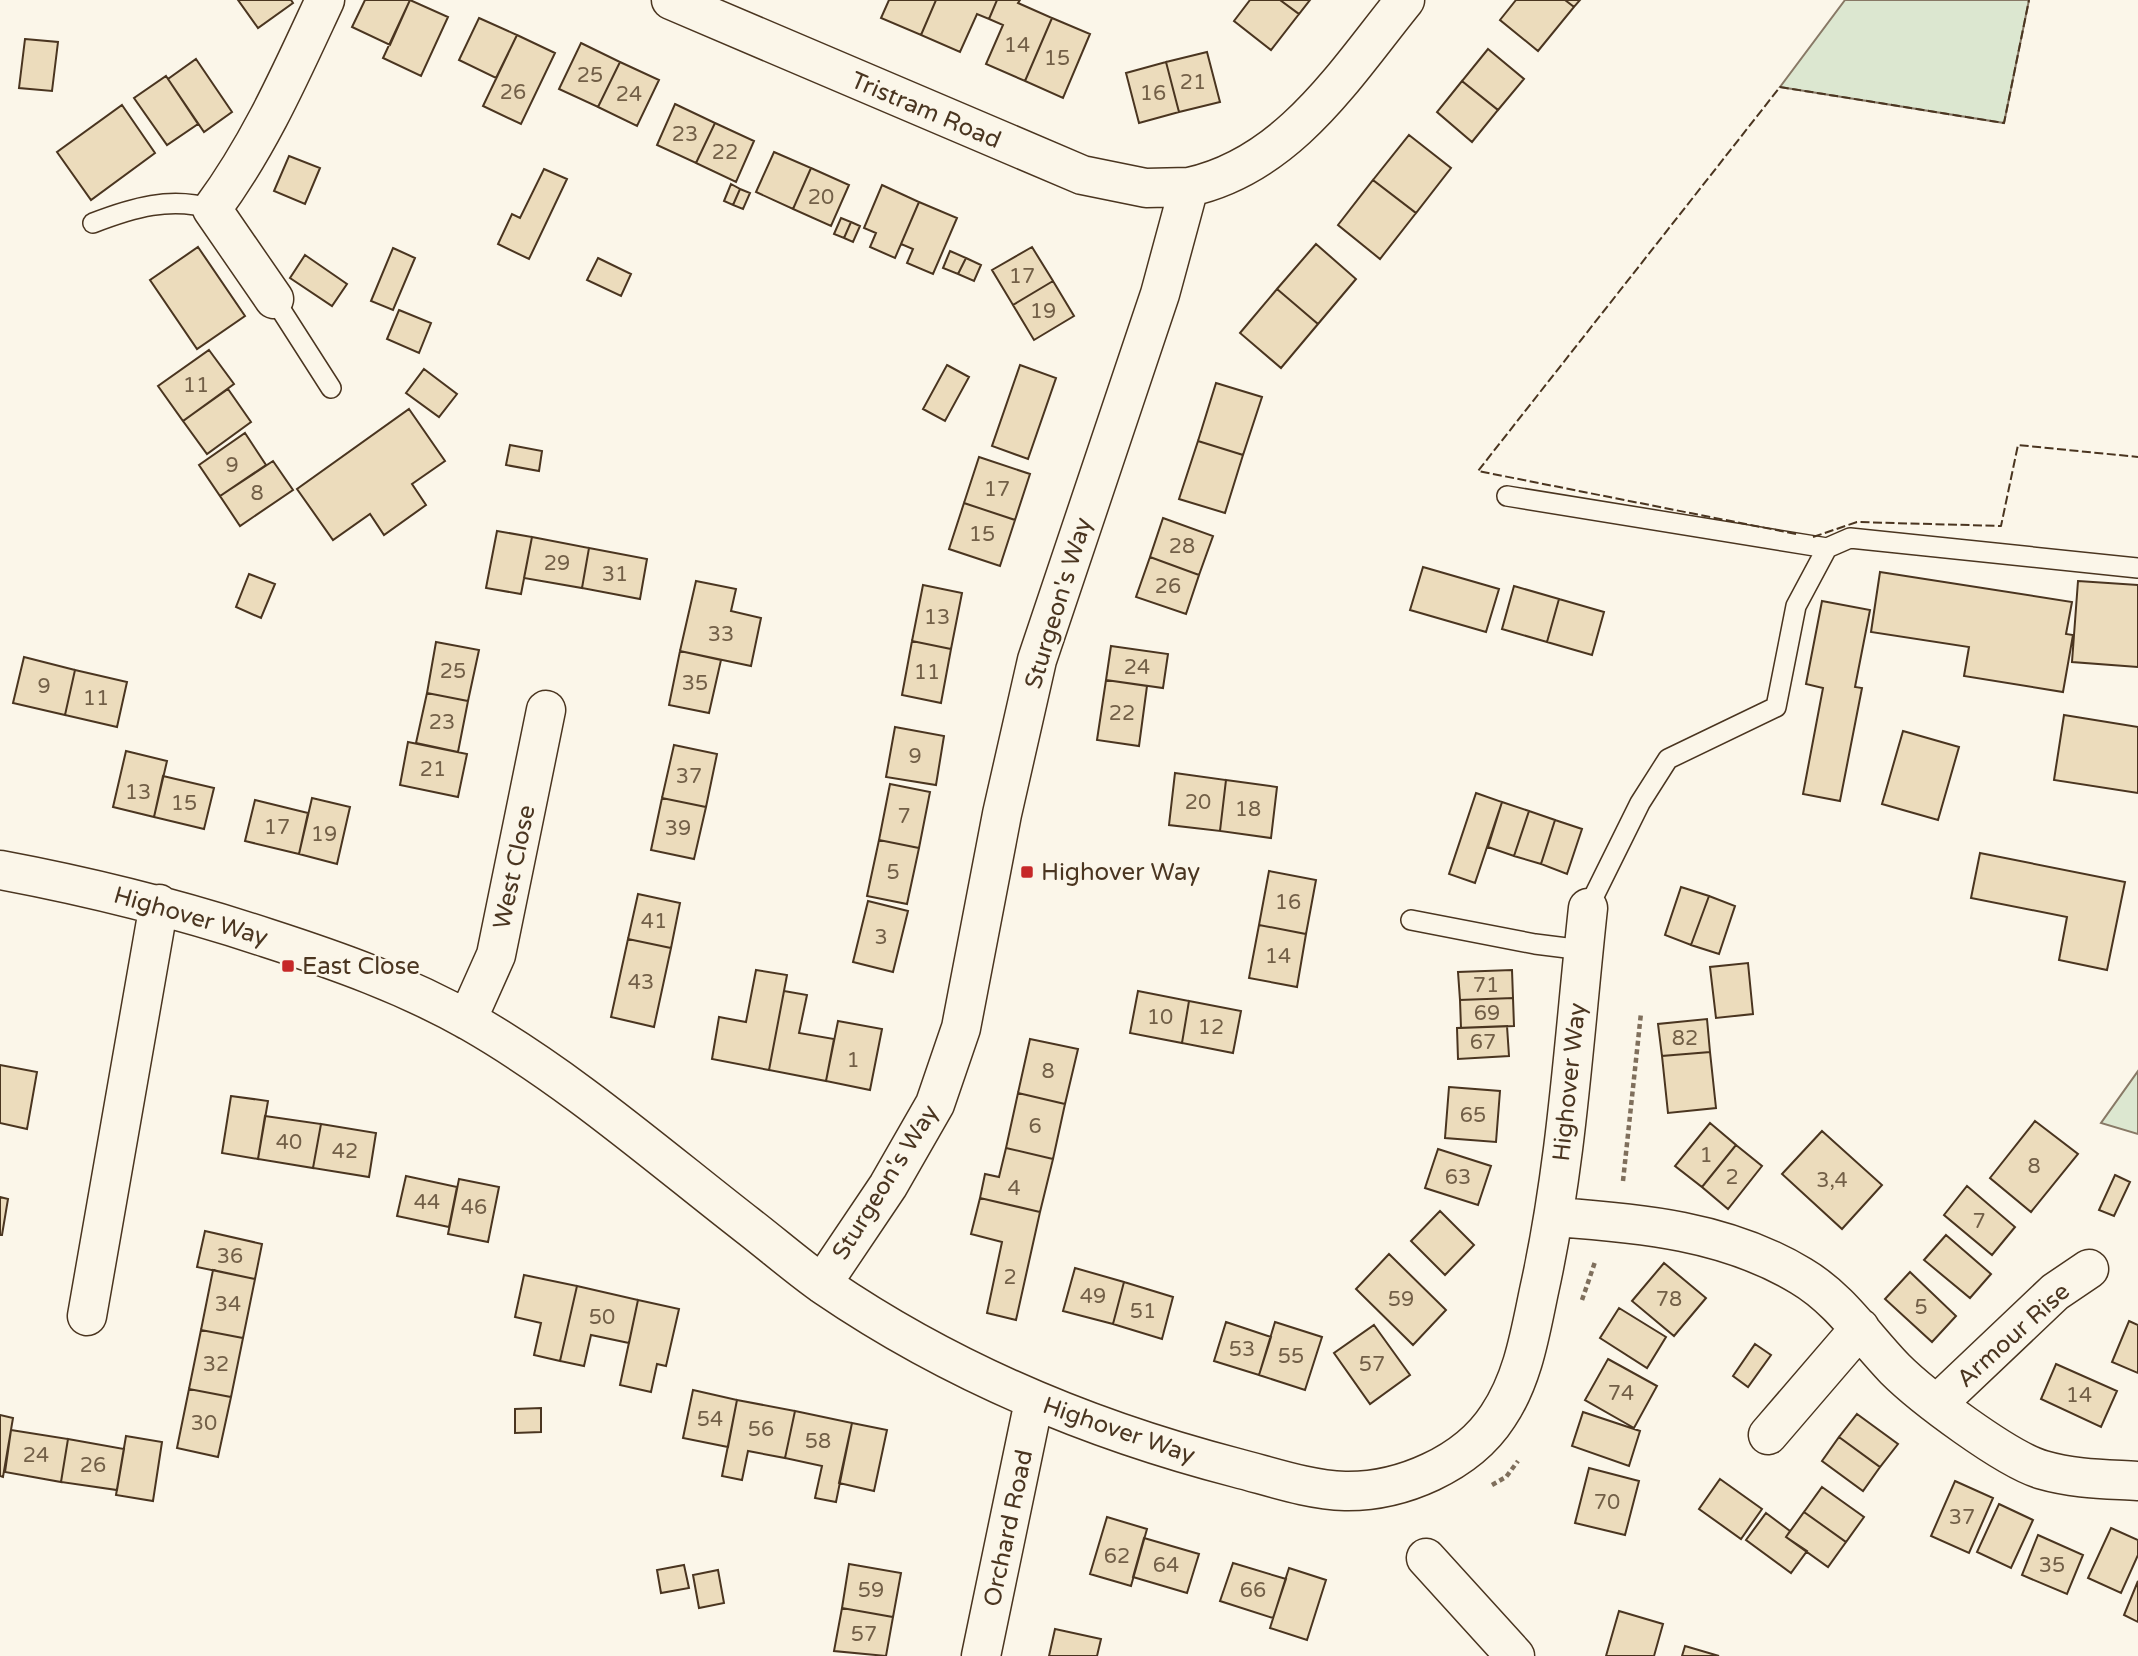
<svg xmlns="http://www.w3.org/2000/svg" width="2138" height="1656" viewBox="0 0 2138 1656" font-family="'Varela Round',sans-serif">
<rect width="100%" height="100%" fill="#fbf6e9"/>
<!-- green -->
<path fill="#dce7d0" stroke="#887966" stroke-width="2" d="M1845,0H2029L2004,123L1780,87Z
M2138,1071V1134L2101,1123Z"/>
<!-- building -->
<path fill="#ecdcbc" stroke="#4a3520" stroke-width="2" d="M238,0H291L293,3L258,28Z
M365,0H410L390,45L352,27Z
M410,0L448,17L421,76L383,58Z
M889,0H936L921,35L881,18Z
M936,0H997L989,19L977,14L960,52L921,35Z
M997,0H1020L1018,3L1052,18L1025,81L986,64L1003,25L989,19Z
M1250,0H1280L1299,14L1271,50L1234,21Z
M1280,0H1310L1299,14Z
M1516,0H1565L1574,7L1538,51L1500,20Z
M1565,0H1580L1574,7Z
M479,18L517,35L496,78L459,60Z
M1052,18L1090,34L1063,98L1025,81Z
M517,35L555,53L521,124L483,106Z
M25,39L58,42L52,91L19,88Z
M581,43L620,62L598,107L559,89Z
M1488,49L1524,79L1498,110L1462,81Z
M1207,52L1220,102L1179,112L1166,62Z
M196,59L232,112L204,132L168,79Z
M620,62L659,80L637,126L598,107Z
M1166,62L1179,112L1139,123L1126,73Z
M166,76L198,124L167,145L134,98Z
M1462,81L1498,110L1472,142L1437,112Z
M675,104L715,123L696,163L657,145Z
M122,105L155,153L91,200L57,152Z
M715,123L754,141L736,182L696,163Z
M1409,135L1451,168L1416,213L1373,180Z
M774,152L811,168L793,209L756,192Z
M289,156L320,168L305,204L274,191Z
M811,168L849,185L831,226L793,209Z
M544,169L567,179L529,259L498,244L512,214L520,218Z
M1373,180L1416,213L1380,259L1338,225Z
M731,184L740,189L733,205L724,201Z
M882,185L919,202L895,258L870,247L876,233L864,228Z
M740,189L750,193L743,209L733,205Z
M919,202L957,218L933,274L907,263L913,249L901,244Z
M841,218L851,222L844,238L834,234Z
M851,222L860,226L853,242L844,238Z
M1316,244L1356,279L1318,324L1277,289Z
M198,247L245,316L197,349L150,280Z
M1032,247L1053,281L1013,305L992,270Z
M393,248L415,258L393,310L371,301Z
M950,251L966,258L958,274L943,268Z
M305,255L347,284L332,306L290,278Z
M598,258L631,274L621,296L587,280Z
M966,258L981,265L974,281L958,274Z
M1053,281L1074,316L1034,340L1013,305Z
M1277,289L1318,324L1281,368L1240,333Z
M399,310L431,323L419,353L387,339Z
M209,350L234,384L183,421L158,386Z
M947,365L969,377L945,421L923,409Z
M1020,365L1056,378L1028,459L992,446Z
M424,369L457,394L439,417L406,393Z
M1216,383L1262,397L1243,455L1198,441Z
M228,389L251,422L207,454L183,421Z
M409,409L445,461L412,484L426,505L384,535L370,514L333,540L297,489Z
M245,433L266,465L220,496L199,465Z
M1198,441L1243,455L1225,513L1179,499Z
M510,445L542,451L539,471L506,465Z
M979,457L1030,474L1015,520L964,503Z
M273,461L293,490L240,526L220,496Z
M964,503L1015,520L1000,566L949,549Z
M1163,518L1213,536L1199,575L1150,557Z
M497,531L532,537L521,594L486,588Z
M532,537L589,548L582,588L524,578Z
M589,548L647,559L640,599L582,588Z
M1150,557L1199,575L1186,614L1136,597Z
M1423,567L1499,589L1486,632L1410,610Z
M1880,572L2072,602L2066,634L2073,635L2063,692L1964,676L1969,647L1871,632Z
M249,574L275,584L261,618L236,607Z
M696,581L736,589L731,611L761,618L751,666L680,651Z
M2078,581L2138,585V667L2072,662Z
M923,585L962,593L951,649L912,641Z
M1514,586L1559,599L1547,642L1502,629Z
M1559,599L1604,612L1592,655L1547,642Z
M1822,601L1870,610L1855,687L1862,688L1840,801L1803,794L1823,688L1806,684Z
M912,641L951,649L941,703L902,695Z
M436,642L479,650L468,701L427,693Z
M1111,646L1168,654L1163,688L1106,680Z
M680,651L721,660L709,713L669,705Z
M24,657L75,670L65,715L13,703Z
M75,670L127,682L117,727L65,715Z
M1106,680L1147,686L1139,746L1097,740Z
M427,693L468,701L458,752L416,743Z
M2064,715L2138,727V793L2054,780Z
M895,727L944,736L936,785L886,777Z
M1903,731L1959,747L1938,820L1882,804Z
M408,742L467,754L458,797L400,785Z
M674,745L717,754L706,807L662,798Z
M126,751L167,761L154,817L113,807Z
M1175,773L1226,780L1220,831L1169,825Z
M163,776L214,788L204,829L154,817Z
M1226,780L1277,787L1271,838L1220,831Z
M890,784L930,792L919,848L879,840Z
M1476,793L1502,802L1475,883L1449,874Z
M312,798L350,807L337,864L299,854Z
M662,798L706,807L694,859L651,850Z
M255,800L308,813L299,854L245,841Z
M1502,802L1529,811L1514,856L1488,847Z
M1529,811L1555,820L1541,864L1514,856Z
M1555,820L1582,829L1567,874L1541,864Z
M879,840L919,848L907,904L867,896Z
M1980,853L2125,882L2107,970L2059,960L2067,917L1971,898Z
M1269,871L1316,880L1306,934L1259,925Z
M1681,887L1709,896L1691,945L1665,935Z
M638,894L680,903L671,948L628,939Z
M1709,896L1735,906L1719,954L1691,945Z
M868,901L908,911L893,972L853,962Z
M1259,925L1306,934L1297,987L1249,978Z
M628,939L671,948L654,1027L611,1017Z
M1748,963L1753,1014L1716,1018L1710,967Z
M756,970L787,975L769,1070L712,1059L719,1017L746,1022Z
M1512,970L1513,998L1460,1000L1458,972Z
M784,991L807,995L799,1033L834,1039L826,1081L769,1070Z
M1138,991L1189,1001L1182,1043L1130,1033Z
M1513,998L1514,1026L1461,1028L1460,1000Z
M1189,1001L1241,1011L1233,1053L1182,1043Z
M1707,1019L1710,1052L1662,1056L1658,1024Z
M838,1021L882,1029L870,1090L826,1081Z
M1507,1026L1509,1056L1458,1059L1457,1028Z
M1030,1039L1078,1049L1065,1104L1018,1093Z
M1710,1052L1716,1108L1668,1113L1662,1056Z
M0,1065L37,1072L27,1129L0,1123Z
M1449,1087L1500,1091L1496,1142L1445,1138Z
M1018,1093L1065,1104L1053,1159L1006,1148Z
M231,1096L268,1101L258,1159L222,1153Z
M265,1116L321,1124L313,1168L258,1159Z
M2035,1121L2078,1154L2031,1212L1990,1178Z
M1710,1123L1736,1145L1702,1187L1675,1166Z
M321,1124L376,1133L369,1177L313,1168Z
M1822,1131L1882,1185L1842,1229L1782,1174Z
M1736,1145L1762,1166L1728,1209L1702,1187Z
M1006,1148L1053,1159L1040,1212L980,1198L985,1174L999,1177Z
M1438,1149L1491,1166L1478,1205L1425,1188Z
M2115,1175L2130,1182L2114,1216L2099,1210Z
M406,1176L457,1187L449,1227L397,1216Z
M459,1179L499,1187L488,1242L448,1234Z
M1967,1186L2015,1227L1992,1255L1944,1215Z
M0,1197L8,1199L2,1235H0Z
M980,1198L1040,1212L1016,1320L987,1313L1002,1242L971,1234Z
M1440,1211L1474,1245L1445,1275L1411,1241Z
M205,1231L262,1244L255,1279L197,1267Z
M1946,1235L1991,1274L1970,1298L1924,1260Z
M1389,1254L1446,1310L1413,1345L1356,1289Z
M1664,1263L1706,1298L1674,1336L1632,1301Z
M1075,1268L1124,1282L1113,1324L1063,1311Z
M213,1270L255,1279L243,1338L201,1330Z
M1910,1272L1956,1316L1932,1342L1885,1299Z
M524,1275L577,1286L560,1361L534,1355L541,1323L515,1317Z
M1124,1282L1173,1297L1162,1339L1113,1324Z
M577,1286L638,1300L629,1343L591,1335L584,1366L560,1361Z
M638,1300L679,1309L666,1366L657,1364L651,1392L620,1385Z
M1619,1308L1666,1337L1647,1368L1600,1338Z
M2129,1321L2138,1325V1373L2112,1362Z
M1226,1322L1271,1337L1259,1375L1214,1361Z
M1275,1322L1322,1337L1305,1390L1259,1375Z
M1374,1325L1410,1375L1370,1404L1334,1353Z
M201,1330L243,1338L231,1397L189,1389Z
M1755,1344L1771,1355L1748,1387L1733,1376Z
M1608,1359L1657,1386L1634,1428L1585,1400Z
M2056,1364L2117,1391L2101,1427L2041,1399Z
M189,1389L231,1397L218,1457L177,1448Z
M693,1390L737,1400L728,1447L683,1438Z
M737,1400L795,1411L785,1458L748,1451L742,1480L722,1476Z
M541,1408V1432L515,1433V1409Z
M795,1411L852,1423L836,1502L815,1498L822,1466L785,1458Z
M1583,1412L1640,1431L1629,1466L1572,1446Z
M1857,1414L1898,1444L1880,1467L1839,1437Z
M0,1415L13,1418L3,1477L0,1476Z
M852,1423L887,1430L874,1491L839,1483Z
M11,1430L68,1439L61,1482L5,1472Z
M126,1436L162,1442L153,1501L116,1495Z
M1839,1437L1880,1467L1863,1491L1822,1461Z
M68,1439L124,1449L117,1490L61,1482Z
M1589,1468L1639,1481L1625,1535L1575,1523Z
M1720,1479L1762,1509L1741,1539L1699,1509Z
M1955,1481L1993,1498L1969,1553L1931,1536Z
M1822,1487L1864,1517L1846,1542L1804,1512Z
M1999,1504L2033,1520L2011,1568L1977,1552Z
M1804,1512L1846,1542L1828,1567L1786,1537Z
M1766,1513L1790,1531L1786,1537L1807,1551L1791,1573L1746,1540Z
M1107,1517L1147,1529L1131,1586L1090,1574Z
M2111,1528L2138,1540V1555L2121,1593L2088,1578Z
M2038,1535L2083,1555L2067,1594L2022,1575Z
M1144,1538L1199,1554L1187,1593L1133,1577Z
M1233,1563L1286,1579L1273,1618L1220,1601Z
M849,1564L901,1573L893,1617L842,1608Z
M684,1565L689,1588L661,1593L657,1570Z
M1289,1568L1326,1580L1307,1640L1270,1628Z
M718,1570L724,1603L699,1608L693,1575Z
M2138,1581V1622L2124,1615Z
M842,1608L893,1617L886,1656L834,1651Z
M1619,1611L1663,1624L1654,1656H1606Z
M1055,1629L1101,1639L1097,1656H1049Z
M1685,1646L1719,1656H1682Z"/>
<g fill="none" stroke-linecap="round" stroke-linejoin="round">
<defs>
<path id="lane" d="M93,223C132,208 171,196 212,209
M274,299L331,388
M1507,496L1827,548L1850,538L2138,568
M1588,908L1640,803L1668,759L1776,707L1796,606L1827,548
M1411,920L1535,944L1583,950"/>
<path id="street" d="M671,0L1082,175L1146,188L1189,187
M274,299L212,209C260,144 291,73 325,0
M0,870C91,887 179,909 267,938C338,961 406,985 471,1022C570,1079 657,1155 747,1225C773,1245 798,1267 825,1286C951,1372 1090,1430 1237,1468C1272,1477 1309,1490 1345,1491C1401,1492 1467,1464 1498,1416C1523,1379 1530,1334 1539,1291C1567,1165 1574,1036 1588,908
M467,1020L496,955L546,710
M1555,1217C1640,1223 1727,1231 1801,1276C1840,1299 1864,1337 1895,1369C1922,1396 2007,1460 2043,1470C2074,1479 2106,1479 2138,1481
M822,1284L888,1186L935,1104L961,1028L1002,814L1037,660L1160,294L1189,187C1289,165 1345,74 1405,0
M87,1316L159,904
M1938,1403L2055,1292L2089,1269
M1768,1435L1860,1328
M1426,1558L1515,1656
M981,1656L1034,1401"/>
</defs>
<!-- lane casing -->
<use href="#lane" stroke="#4a3520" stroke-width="22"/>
<!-- street casing -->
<use href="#street" stroke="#4a3520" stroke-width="41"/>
<!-- path -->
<path stroke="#7f6f5c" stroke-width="4.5" stroke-dasharray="5 3.5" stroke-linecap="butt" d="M1623,1181L1641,1013
M1582,1300L1595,1262
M1492,1485L1506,1477L1518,1461"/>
<!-- lane -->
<use href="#lane" stroke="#fbf6e9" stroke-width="19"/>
<!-- street -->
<use href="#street" stroke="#fbf6e9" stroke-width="38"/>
<!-- fence -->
<path stroke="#4a3520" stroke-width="2" stroke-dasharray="9 3.5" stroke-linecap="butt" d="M1796,534L1478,471L1780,87L2004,123L2029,0
M1813,537L1857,522L2001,526L2018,445L2138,457"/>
</g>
<!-- markers -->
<g fill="#c62828" stroke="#fbf6e9" stroke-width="2.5">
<rect x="1020" y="865" width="14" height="14" rx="3.5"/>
<rect x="281" y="959" width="14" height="14" rx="3.5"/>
</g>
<g text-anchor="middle" stroke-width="5" stroke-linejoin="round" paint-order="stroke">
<!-- number labels -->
<g font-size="21" fill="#725f47">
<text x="1017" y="52">14</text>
<text x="1057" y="65">15</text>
<text x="590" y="82">25</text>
<text x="1193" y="89">21</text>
<text x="513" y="99">26</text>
<text x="1153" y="100">16</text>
<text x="629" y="101">24</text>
<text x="685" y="141">23</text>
<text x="725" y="159">22</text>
<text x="821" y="204">20</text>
<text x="1022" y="283">17</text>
<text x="1043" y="318">19</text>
<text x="196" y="392">11</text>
<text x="232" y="472">9</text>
<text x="997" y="496">17</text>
<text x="257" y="500">8</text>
<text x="982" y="541">15</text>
<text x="1182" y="553">28</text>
<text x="557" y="570">29</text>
<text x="615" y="581">31</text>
<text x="1168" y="593">26</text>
<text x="937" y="624">13</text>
<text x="721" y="641">33</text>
<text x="1137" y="674">24</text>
<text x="453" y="678">25</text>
<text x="927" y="679">11</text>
<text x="695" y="690">35</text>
<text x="44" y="693">9</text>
<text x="96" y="705">11</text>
<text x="1122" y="720">22</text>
<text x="442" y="729">23</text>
<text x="915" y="763">9</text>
<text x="433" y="776">21</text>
<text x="689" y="783">37</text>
<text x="138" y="799">13</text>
<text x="1198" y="809">20</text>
<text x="184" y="810">15</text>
<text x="1248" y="816">18</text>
<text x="904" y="823">7</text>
<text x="277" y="834">17</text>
<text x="678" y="835">39</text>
<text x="324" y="841">19</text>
<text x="893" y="879">5</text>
<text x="1288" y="909">16</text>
<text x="654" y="928">41</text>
<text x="881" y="944">3</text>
<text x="1278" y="963">14</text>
<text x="641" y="989">43</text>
<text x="1486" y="992">71</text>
<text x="1487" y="1020">69</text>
<text x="1160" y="1024">10</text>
<text x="1211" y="1034">12</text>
<text x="1685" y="1045">82</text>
<text x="1483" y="1049">67</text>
<text x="853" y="1067">1</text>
<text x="1048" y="1078">8</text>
<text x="1473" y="1122">65</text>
<text x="1035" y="1133">6</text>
<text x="289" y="1149">40</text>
<text x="345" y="1158">42</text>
<text x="1706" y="1162">1</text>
<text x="2034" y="1173">8</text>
<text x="1458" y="1184">63</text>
<text x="1732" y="1184">2</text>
<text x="1832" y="1187">3,4</text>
<text x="1014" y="1195">4</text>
<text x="427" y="1209">44</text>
<text x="474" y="1214">46</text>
<text x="1979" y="1228">7</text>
<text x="230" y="1263">36</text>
<text x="1010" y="1284">2</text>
<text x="1093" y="1303">49</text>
<text x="1401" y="1306">59</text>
<text x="1669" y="1306">78</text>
<text x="228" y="1311">34</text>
<text x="1921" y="1314">5</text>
<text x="1143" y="1318">51</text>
<text x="602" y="1324">50</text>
<text x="1242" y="1356">53</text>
<text x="1291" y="1363">55</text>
<text x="216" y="1371">32</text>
<text x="1372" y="1371">57</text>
<text x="1621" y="1400">74</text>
<text x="2079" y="1402">14</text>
<text x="710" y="1426">54</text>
<text x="204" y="1430">30</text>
<text x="761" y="1436">56</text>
<text x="818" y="1448">58</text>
<text x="36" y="1462">24</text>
<text x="93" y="1472">26</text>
<text x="1607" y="1509">70</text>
<text x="1962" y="1524">37</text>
<text x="1117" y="1563">62</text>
<text x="1166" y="1572">64</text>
<text x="2052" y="1572">35</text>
<text x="871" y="1597">59</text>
<text x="1253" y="1597">66</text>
<text x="864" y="1641">57</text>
</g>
<!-- street labels -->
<g font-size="24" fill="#4a3520" stroke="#fbf6e9">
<text transform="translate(926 110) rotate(23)" y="8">Tristram Road</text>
<text transform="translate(1058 603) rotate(-73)" y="8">Sturgeon's Way</text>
<text transform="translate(514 867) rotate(-78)" y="8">West Close</text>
<text transform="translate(191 916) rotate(16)" y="8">Highover Way</text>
<text transform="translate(1569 1082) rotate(-84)" y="8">Highover Way</text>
<text transform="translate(885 1182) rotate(-58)" y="8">Sturgeon's Way</text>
<text transform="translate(2013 1335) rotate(-42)" y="8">Armour Rise</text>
<text transform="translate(1119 1430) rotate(19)" y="8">Highover Way</text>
<text transform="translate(1008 1528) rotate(-78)" y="8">Orchard Road</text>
</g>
<!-- poi labels -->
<g font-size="24" fill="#4a3520" stroke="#fbf6e9" text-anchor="start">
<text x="1041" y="880">Highover Way</text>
<text x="302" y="974">East Close</text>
</g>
</g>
</svg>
